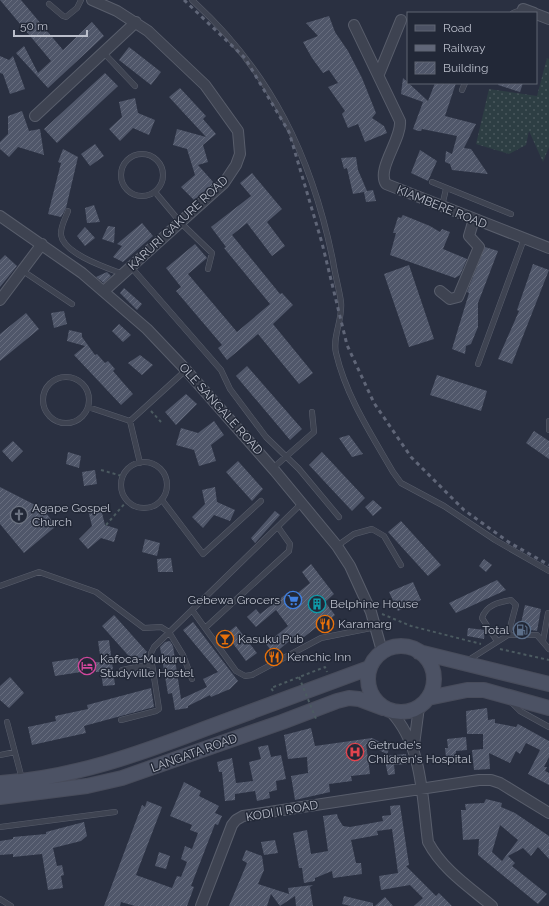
<svg xmlns="http://www.w3.org/2000/svg" width="549" height="906" viewBox="0 0 549 906" font-family="Raleway,sans-serif">
<defs>
<pattern id="grass-dots" width="8" height="8" patternUnits="userSpaceOnUse"><rect width="8" height="8" fill="#2d3e43"/><path d="M2 2h.1M6 6h.1" fill="none" stroke="#4a585d" stroke-width="1.8" stroke-linecap="round"/></pattern>
<pattern id="building-hatch" width="6" height="6" patternUnits="userSpaceOnUse"><rect width="6" height="6" fill="#50576a"/><path d="M-1 1l2-2M0 6l6-6M5 7l2-2" fill="none" stroke="#676d7e"/></pattern>
</defs>
<rect width="100%" height="100%" fill="#2a3041"/>
<!-- grass -->
<path fill="url(#grass-dots)" d="M547,58L549,59V147L543,162L529,131L526,145L509,154L476,144L489,89L537,96Z"/>
<!-- building -->
<path fill="url(#building-hatch)" fill-rule="evenodd" d="M0,0H21L63,50L92,22L104,36L48,88L16,53L24,46L38,73L51,61Z
M329,16L335,32L348,51L362,78L376,113L372,118L384,126L387,133L365,142L358,124L348,128L342,114L345,111L328,87L338,83L329,70L323,73L312,58L303,42L318,36L306,23Z
M129,47L161,72L151,85L119,60Z
M0,56L9,60L13,56L25,89L10,94L3,74L0,73Z
M105,73L118,86L57,143L44,129Z
M403,78L428,101L435,83H456L445,116L476,124L464,148L471,149L488,174L452,170L450,164L445,162L446,151L452,154L457,136L422,129L421,131H418L413,129L423,102L401,94Z
M499,83H523L520,92L498,85Z
M180,88L206,116L203,119L216,134L203,145L208,162L198,165L214,183L194,200L181,187L195,175L187,149L173,145L177,129L206,137L169,97Z
M135,98L138,113L155,120L149,135L133,128L120,141L109,129L122,117L119,102Z
M22,111L29,131L40,129L44,155L18,147L9,157L0,149V142L8,134V116Z
M95,144L104,156L90,166L81,154Z
M63,149L78,157L66,208L61,217L48,214L61,163L58,162Z
M420,150L437,161L428,181L411,173Z
M356,157L358,170L367,191L373,190L376,201L366,202L364,192L353,194L347,168L344,169L341,158Z
M252,173L282,209L267,222L285,246L272,256L247,223L232,235L280,294L282,293L293,305L273,324L313,373L299,384L258,334L227,360L218,348L222,345L176,291L181,287L166,268L195,244L207,258L188,274L237,332L270,304L224,248L226,247L211,227L251,196L240,183Z
M94,205L100,222L87,223L85,208Z
M403,215L430,226L440,232L442,229L450,232L443,249L467,259L460,275L455,278L390,255L396,233H393L398,217L401,218Z
M142,223L153,236L123,262L113,257L122,246L117,244Z
M108,226L115,227L114,243L102,239Z
M85,227L95,238L85,246L77,236Z
M485,247L498,251L478,303V327L471,344L466,346L465,354L452,349L469,293L467,292Z
M5,255L17,266L0,287V260Z
M533,264L549,270L512,364L498,359L519,311L517,310Z
M409,265L434,339L409,347L384,274Z
M107,272L111,276L104,283L96,277Z
M124,288L142,304L137,310L120,293Z
M64,311L67,324L54,328L51,313Z
M26,313L39,329L0,361V334Z
M119,324L131,335L123,342L112,331Z
M69,330L82,333V337L95,355L97,354L105,363L108,361L115,369L113,371L133,394L121,405L74,355L85,346L67,341Z
M140,355L153,365L142,375L128,363Z
M247,366L302,429L290,440L236,376Z
M437,375L487,391L481,411L430,395Z
M186,394L197,404L176,425L165,412Z
M214,421L224,435L211,445L216,461L199,466L194,450L176,445L181,428L198,433Z
M534,431L549,441V459L526,443Z
M349,435L363,454L352,457L339,438Z
M13,441L23,451L12,462L2,451Z
M68,452L81,456L79,468L66,464Z
M322,452L365,498L352,511L309,465Z
M238,461L263,489L252,501L226,472Z
M95,470L97,484L84,486L82,472Z
M0,487L43,509L56,526L24,553L0,524Z
M215,487L217,502L235,510L230,521L214,515L203,528L192,517L205,504L202,490Z
M373,500L382,508L373,516L365,507Z
M101,509L105,525L118,529L114,542L101,538L88,549L79,539L92,526L88,510Z
M275,511L280,515L255,543L251,538Z
M401,521L441,565L428,576L388,532Z
M145,539L160,543L157,556L142,552Z
M171,558L173,572H158L157,559Z
M484,559L492,565L486,572L479,566Z
M311,564L334,594L325,602L335,615L325,624L323,622L299,641L295,636L274,654L266,644L288,626L276,610L256,627L247,617L256,609L260,614L290,591L294,596L310,583L302,572Z
M497,580L506,590L456,613L449,603Z
M413,582L421,600L398,611L389,592Z
M525,605L541,609L537,631L520,628Z
M114,615L147,652L135,663L102,626Z
M193,622L238,681L230,689L211,697L210,695L188,706V708L175,710L172,693L168,694L160,647L165,642L170,641L173,646L181,699L207,687L203,679L218,672L183,630Z
M236,626L257,653L246,661L226,634Z
M468,628L485,630L484,639L467,636Z
M109,640L115,685L103,686L101,672H96L95,662H101L98,641Z
M78,658L81,672L55,676L52,662Z
M10,677L24,693L9,708L0,700V686Z
M151,688L154,707L84,726L86,733L32,745L28,727L56,721L55,716L88,709L87,705Z
M487,708L488,720L495,719V723L516,727L518,724L549,741V757L544,767H547L545,771L549,773V785L528,774L540,750L526,743L520,754L516,751L510,763L489,753L490,769L474,770L472,750L483,749V734H467L466,711Z
M311,728L315,746L372,738L390,747L387,754L366,744L370,774L351,776L352,781L329,784L330,792L295,800L291,776L308,773L307,757L288,759L284,735Z
M466,737L467,750L456,751V756L446,757L445,748H448L447,739Z
M268,745L271,757L281,755L286,779L276,781L277,790L269,792L270,798L257,801L255,791L235,794V800L225,801L222,772H219L217,762L232,758L236,783L253,781L249,762L261,759L258,747Z
M406,754L407,764L394,765L395,774L388,775L384,756Z
M184,782L201,791L199,796L219,806L215,813L222,816L218,825L215,824L191,886L194,887L187,906H135L121,902L120,906H104L142,805L145,807L147,801L162,807L136,875L172,888L177,876L181,877L187,862L181,859L185,846L192,849L198,833L190,830L192,825L170,816Z
M486,799L502,803L501,807L515,813L549,836V859L538,847L531,856L523,848L508,856L515,863L512,866L547,894L538,904L478,855L479,839L463,840L461,810H466L465,804L484,803ZM500,825L518,840L502,861L492,852Z
M400,805L409,865L406,866L436,896L439,893L452,906H414L423,898L410,885L381,890L379,876L398,873L392,829L377,831L378,835L351,840L356,863H361L362,874L333,878L332,871L315,878V881L304,883L302,868H299L293,833L307,830L311,854L328,851L323,816L337,814L338,818L343,826L350,827L383,821L382,816L391,815L390,806Z
M84,822L87,836L81,841L53,848L57,866L62,865L64,875L61,876L63,888L48,890L42,854L13,857V854L0,855V841L13,839V837L46,834V832Z
M275,840L278,853L264,855L261,842Z
M246,850L262,856L264,870L258,884L289,894L288,888L313,885L310,887L313,906H296L295,896L280,906L271,894L267,906H229L247,863L242,860Z
M159,852L170,856L166,869L155,866Z
M344,896L373,903V906H351L342,904Z
M385,897L393,906H375Z"/>
<g fill="none" stroke-linecap="round" stroke-linejoin="round">
<defs>
<path id="service" d="M192,0C271,72 312,157 333,261C335,275 339,288 341,302C343,319 332,337 336,353C346,396 371,434 393,472L401,483L444,506L495,540L549,571
M49,4L63,16L66,17L77,8L81,0
M513,13L523,9
M103,52L135,86
M462,90L465,83
M121 175a21 21 0 1 1 42 0a21 21 0 1 1-42 0Z
M432,182L511,214
M155,192L181,223L212,253L208,269
M442,206L446,189
M68,211C66,217 60,227 61,235C64,254 107,268 123,274
M131,267L221,370L230,389L266,437L299,469L339,517
M23,271L72,304
M478,364L524,239
M43 400a23 23 0 1 1 46 0a23 23 0 1 1-46 0Z
M88,407L130,421
M130,421L186,370
M130,421L140,463
M549,421V430
M121 485a23 23 0 1 1 46 0a23 23 0 1 1-46 0Z
M273,468L314,432L312,412
M162,500L203,554L261,501
M337,546L354,534L372,529L384,536L401,565
M0,586L39,572L96,592L144,628L161,627L169,632L183,655L192,679
M192,610L236,671L245,676L252,675L321,638L376,627
M205,628L289,551L290,544L278,527
M497,641L482,618C486,605 499,602 511,600L516,605L508,635
M543,641L548,613
M467,661L508,635H537L549,649
M122,670L152,664L151,653L154,647L302,503
M509,700L520,711L549,727
M121,720L156,711L159,709L152,664
M7,722L22,779
M0,755L15,752
M0,827L115,812
M0,899L11,906"/>
<path id="minor" d="M92,0L117,11L148,31L205,85L238,131L240,154L236,165L224,183L104,291
M523,9L534,13
M536,14L549,19
M354,25L400,121C402,139 376,169 386,184L549,248
M379,74L401,20
M35,116L136,22
M0,216L82,273L147,329L186,370L275,471L337,546L350,566L371,612L382,651
M440,291L450,299L458,297L479,247L469,236L474,219
M0,300L42,244
M391,712C423,746 422,798 428,842C443,870 468,886 492,906
M414,745L419,707
M201,906L232,825L236,820L243,816L479,780H491L500,783L549,813"/>
<path id="secondary" d="M368 679a33 33 0 1 1 66 0a33 33 0 1 1-66 0Z
M419,652L549,684
M428,698L467,690H484L549,708
M0,783C73,778 139,754 207,728C261,708 315,688 369,668
M0,797L87,786L122,778L282,722L337,701L349,698L359,699L383,708"/>
</defs>
<!-- service casing -->
<use href="#service" stroke="#595e6c" stroke-width="6"/>
<!-- minor casing -->
<use href="#minor" stroke="#595e6c" stroke-width="12"/>
<!-- secondary casing -->
<use href="#secondary" stroke="#484c5b" stroke-width="16"/>
<!-- path -->
<path stroke="#4c5b61" stroke-width="2" stroke-dasharray="3 3" stroke-linecap="butt" d="M151,411L161,422
M101,470L122,476
M106,525L127,501
M382,614L411,626L481,644
M500,649L549,660
M273,691L271,688L325,667L327,672"/>
<!-- service -->
<use href="#service" stroke="#3e4351" stroke-width="5"/>
<!-- minor -->
<use href="#minor" stroke="#3e4351" stroke-width="10"/>
<!-- secondary -->
<use href="#secondary" stroke="#4c5264" stroke-width="14"/>
<!-- rail -->
<path stroke="#606678" stroke-width="3" stroke-dasharray="4 4" stroke-linecap="butt" d="M184,0L245,58L289,132L322,243L347,345L374,403L411,457L464,510L510,543L549,565"/>
<!-- path-bridge -->
<path stroke="#4c5b61" stroke-width="2" stroke-dasharray="3 3" stroke-linecap="butt" d="M299,677L316,719"/>
</g>
<!-- icons -->
<defs>
<symbol id="church-ring" viewBox="-11 -11 22 22"><circle r="9.5" fill="#222837" stroke="#6b7280" stroke-width="1.5"/><path d="M-1.2-6h2.4v3.5h3.3v2.4h-3.3V6h-2.4V-.1h-3.3v-2.4h3.3Z" fill="#6b7280"/></symbol>
<symbol id="supermarket-ring" viewBox="-11 -11 22 22"><circle r="9.5" fill="#222837" stroke="#3f7fe0" stroke-width="1.5"/><path d="M-6-5.5h2.5l.6 2H6L4.5 2H-2.5L-4.4-4H-6ZM-1.5 3.2a1.3 1.3 0 1 0 .1 0ZM3 3.2a1.3 1.3 0 1 0 .1 0Z" fill="#3f7fe0"/></symbol>
<symbol id="building-ring" viewBox="-11 -11 22 22"><circle r="9.5" fill="#222837" stroke="#0f9aa8" stroke-width="1.5"/><path d="M-4-6H4V6H1V3H-1V6H-4ZM-2.5-4.3h1.7v1.8h-1.7ZM.8-4.3h1.7v1.8H.8ZM-2.5-1h1.7V.8h-1.7ZM.8-1h1.7V.8H.8Z" fill="#0f9aa8"/></symbol>
<symbol id="restaurant-ring" viewBox="-11 -11 22 22"><circle r="9.5" fill="#222837" stroke="#e8710a" stroke-width="1.5"/><path d="M-5-6h1v4h1v-4h1v4h1v-4h1v5L-1.5 .5V6h-2V.5L-5-1ZM5-6V6H3V1.5H1.5Q1.5-4 5-6Z" fill="#e8710a"/></symbol>
<symbol id="fuel-ring" viewBox="-11 -11 22 22"><circle r="9.5" fill="#222837" stroke="#5c6f8a" stroke-width="1.5"/><path d="M-5.5-6h7V0h2V4h1.3V-2.5L3-4.5l.8-.8L6-3V5H2.5V1h-1V6h-7ZM-4.2-4.7v3.2H.2V-4.7Z" fill="#5c6f8a"/></symbol>
<symbol id="bar-ring" viewBox="-11 -11 22 22"><circle r="9.5" fill="#222837" stroke="#e8710a" stroke-width="1.5"/><path d="M-6-5H6L.8 .8V4.5H3.5V6h-7V4.5H-.8V.8Z" fill="#e8710a"/></symbol>
<symbol id="hotel-ring" viewBox="-11 -11 22 22"><circle r="9.5" fill="#222837" stroke="#d1479c" stroke-width="1.5"/><path d="M-6-4.5h1.5V1H6V5H4.5V3h-9V5H-6ZM-4 0a1.8 1.8 0 1 1 3.6 0ZM.5 0V-2.5h3Q6-2.5 6 0Z" fill="#d1479c"/></symbol>
<symbol id="hospital-ring" viewBox="-11 -11 22 22"><circle r="9.5" fill="#222837" stroke="#e0444e" stroke-width="1.5"/><path d="M-5-5h3v3.5h4V-5h3V5h-3V1.5h-4V5h-3Z" fill="#e0444e"/></symbol>
</defs>
<g fill-rule="evenodd">
<use href="#church-ring" x="9" y="505" width="20" height="20"/>
<use href="#supermarket-ring" x="283" y="590" width="20" height="20"/>
<use href="#building-ring" x="307" y="594" width="20" height="20"/>
<use href="#restaurant-ring" x="315" y="614" width="20" height="20"/>
<use href="#fuel-ring" x="512" y="620" width="20" height="20"/>
<use href="#bar-ring" x="215" y="629" width="20" height="20"/>
<use href="#restaurant-ring" x="264" y="647" width="20" height="20"/>
<use href="#hotel-ring" x="77" y="656" width="20" height="20"/>
<use href="#hospital-ring" x="345" y="742" width="20" height="20"/>
</g>
<g text-anchor="middle" stroke-width="3" stroke-linejoin="round" paint-order="stroke">
<!-- street labels -->
<g font-size="12" fill="#bbbfcb" stroke="#222837">
<text transform="translate(442 207) rotate(22)" y="4">KIAMBERE ROAD</text>
<text transform="translate(178 223) rotate(-43)" y="4">KARURI GAKURE ROAD</text>
<text transform="translate(221 409) rotate(48)" y="4">OLE SANGALE ROAD</text>
<text transform="translate(194 753) rotate(-20)" y="4">LANGATA ROAD</text>
<text transform="translate(282 811) rotate(-10)" y="4">KODI II ROAD</text>
</g>
<!-- poi labels -->
<g font-size="12" fill="#bbbfcb" stroke="#222837" text-anchor="start">
<text x="32" y="512">Agape Gospel<tspan x="32" dy="14">Church</tspan></text>
<text x="280" y="604" text-anchor="end">Gebewa Grocers</text>
<text x="330" y="608">Belphine House</text>
<text x="338" y="628">Karamarg</text>
<text x="509" y="634" text-anchor="end">Total</text>
<text x="238" y="643">Kasuku Pub</text>
<text x="287" y="661">Kenchic Inn</text>
<text x="100" y="663">Kafoca-Mukuru<tspan x="100" dy="14">Studyville Hostel</tspan></text>
<text x="368" y="749">Getrude's<tspan x="368" dy="14">Children's Hospital</tspan></text>
</g>
</g>
<!-- legend -->
<rect x="407" y="12" width="130" height="72" fill="#222837" stroke="#5f6472"/>
<rect x="415" y="25" width="20" height="6" fill="#4c5264" stroke="#5f6472"/>
<text x="443" y="32" font-size="12" fill="#bbbfcb">Road</text>
<rect x="415" y="45" width="20" height="6" fill="#606678" stroke="#5f6472"/>
<text x="443" y="52" font-size="12" fill="#bbbfcb">Railway</text>
<rect x="415" y="62" width="20" height="12" fill="url(#building-hatch)" stroke="#5f6472"/>
<text x="443" y="72" font-size="12" fill="#bbbfcb">Building</text>
<!-- scale -->
<path d="M14 30v6h73v-6" fill="none" stroke="#bbbfcb" stroke-width="2"/>
<text x="20" y="30" font-size="12" fill="#bbbfcb" stroke="#222837" stroke-width="3" paint-order="stroke">50 m</text>
</svg>
